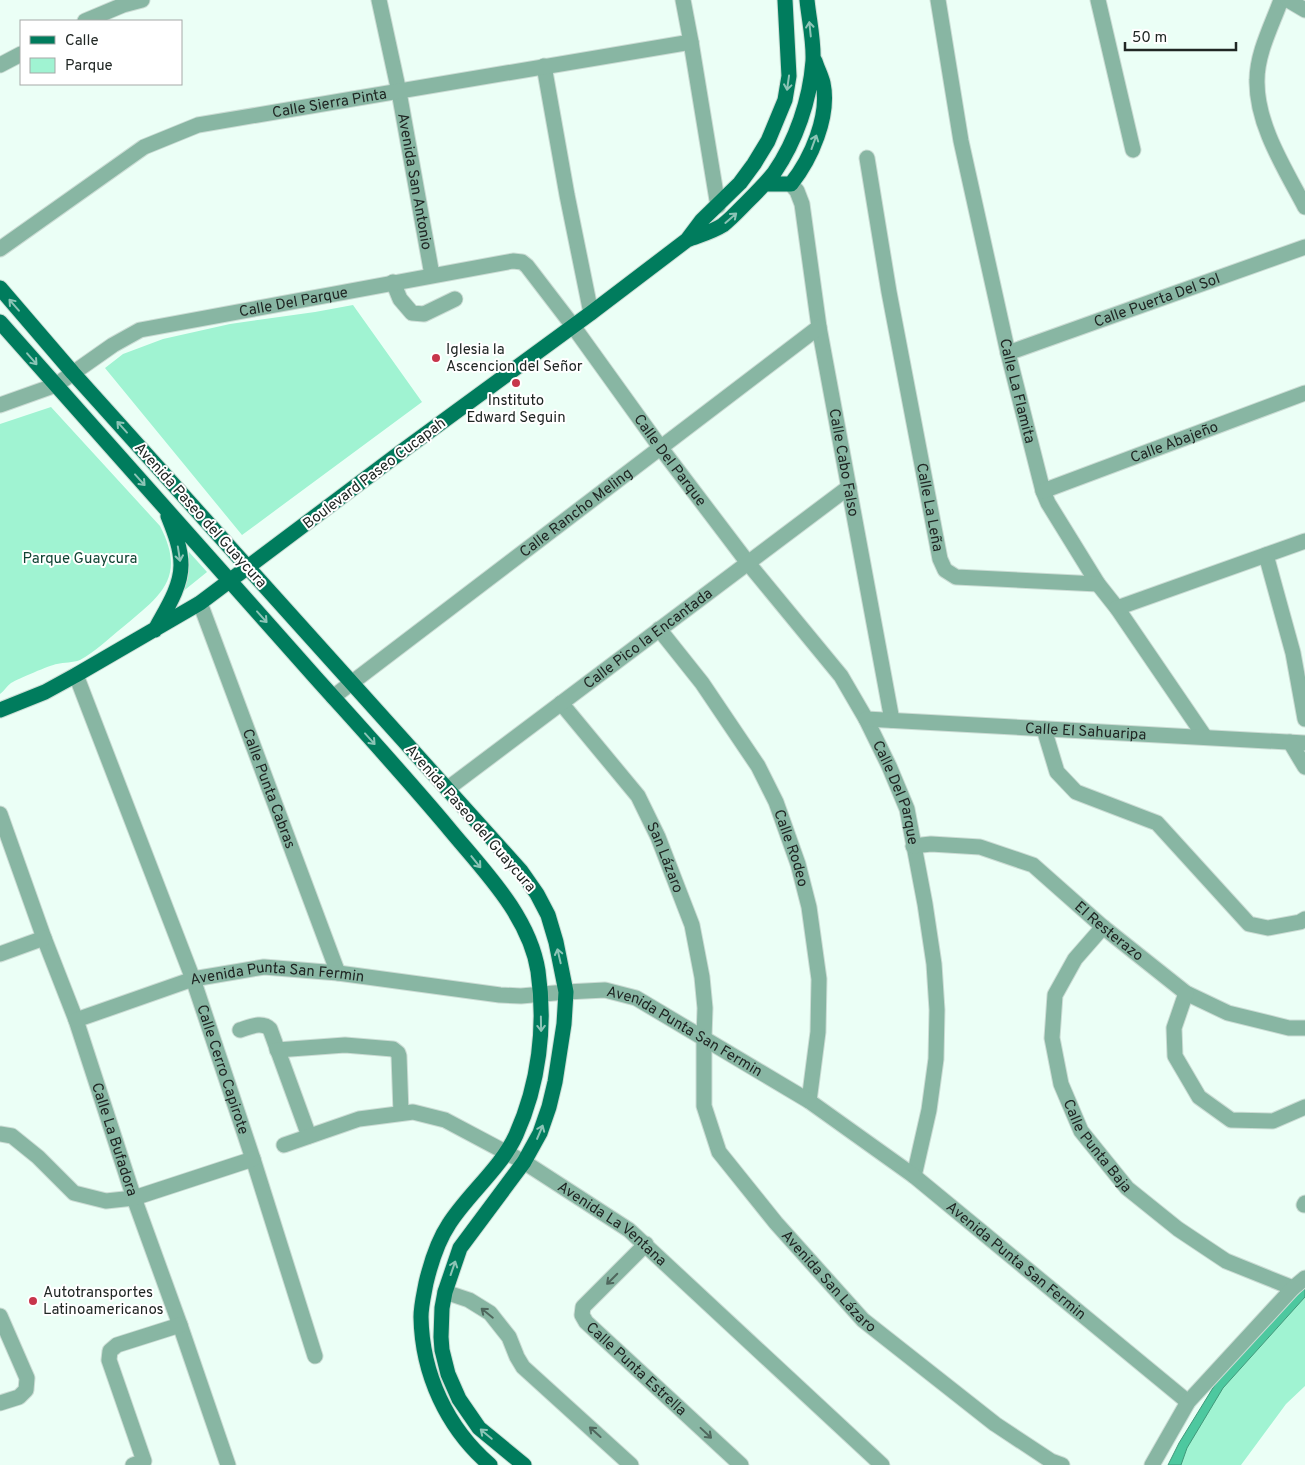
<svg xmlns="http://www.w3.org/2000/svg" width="1305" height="1465" viewBox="0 0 1305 1465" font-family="Overpass,sans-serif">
<rect width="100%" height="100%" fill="#ebfff6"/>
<!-- green -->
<path fill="#a0f3d2" d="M353,305L422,402L242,535L105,368L123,354L163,339L230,324L315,312Z
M51,407L160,526C187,578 160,596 123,627C109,638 95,652 80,660C73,663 64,662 57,664C50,665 18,679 11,683C7,686 4,691 0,694V424Z
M189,552L207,572L181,593L188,578Z
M1305,1282V1386L1286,1404L1241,1465H1170L1211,1390Z"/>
<!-- water -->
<path fill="#4dc89f" stroke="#40987a" d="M1305,1282V1297L1223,1388L1187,1448L1181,1465H1168L1179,1443L1216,1383Z"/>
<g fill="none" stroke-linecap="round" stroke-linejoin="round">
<defs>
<g id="minor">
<path id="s1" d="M379,0L399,92L432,275"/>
<path d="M683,0L691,42L718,206"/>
<path id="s2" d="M938,0L961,141L1008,353L1043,491L1048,503L1098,584L1117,608L1205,737"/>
<path d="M1098,0L1133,150"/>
<path d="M1281,0C1272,25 1257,53 1257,80C1256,124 1285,169 1305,207"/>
<path d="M1288,0L1305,10"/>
<path d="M85,21L123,5L142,0"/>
<path d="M0,65L21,54"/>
<path d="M544,66L567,195L591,313"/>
<path id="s3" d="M867,158L889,292L940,559L945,570L956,577L1098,584"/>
<path id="s4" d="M791,184L797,191L802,204L819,327L892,720"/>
<path id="s5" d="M0,249L144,147L198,125L691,42"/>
<path d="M393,282L400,299L412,313L424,314L455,299"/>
<path id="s6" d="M1008,353L1305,247"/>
<path id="s7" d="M0,405L56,385L113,345L140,330L513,261L522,262L527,266L573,326L660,447L748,563L841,676L866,719L889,766L907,809L925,904L934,964L937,1010L936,1059L929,1110L914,1176"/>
<path id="s8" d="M1043,491L1305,393"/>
<path d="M1266,555L1293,653L1305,719"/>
<path id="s9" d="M200,603L338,973"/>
<path d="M1117,608L1305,541"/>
<path id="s10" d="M659,629L702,683L758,766L776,802L798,864L809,907L819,979L818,1032L809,1101"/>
<path id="s11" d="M76,675L193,979L253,1159L315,1356"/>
<path id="s12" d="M333,697L819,327"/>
<path id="s13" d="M561,703L638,796L658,837L692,925L702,977L705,1008L704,1038V1106L719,1152L776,1223L863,1320L995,1424L1051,1461L1062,1465"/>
<path id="s14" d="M866,719L1305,743"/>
<path d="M1044,729L1057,772L1076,792L1157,823L1249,924L1268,928L1300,922L1305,919"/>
<path d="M1290,742L1305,767"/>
<path id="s15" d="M447,789L849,487"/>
<path id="s16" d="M0,814L44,938L76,1020L134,1198L180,1325L228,1465"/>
<path id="s17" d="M913,846L931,844L980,847L1033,865L1103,927L1186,993L1228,1013L1289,1028H1305"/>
<path id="s18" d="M1103,927L1075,959L1055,995L1052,1038L1061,1084L1081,1131L1127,1188L1178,1229L1226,1261L1293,1288"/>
<path d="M0,954L44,938"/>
<path d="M1186,993L1174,1028L1175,1056L1199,1097L1231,1120L1273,1121L1305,1107"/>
<path id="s19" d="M76,1020L193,979L264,967L338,973L500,995L521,996L566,992L605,990L636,998L809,1101L914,1176L1188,1402"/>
<path d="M240,1030C250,1027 262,1021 270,1029L309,1136"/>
<path d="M277,1050L345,1045L393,1049L398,1053L399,1056L401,1113"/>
<path d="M0,1134L12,1136L38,1157L74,1193L106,1201L134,1198L253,1159"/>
<path id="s20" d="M284,1145L359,1119L413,1112L445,1120L524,1162L629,1230L882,1465"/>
<path d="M1304,1205L1305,1203"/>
<path id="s21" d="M646,1244L583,1307L582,1315L586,1322L741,1465"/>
<path d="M445,1292L469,1300L490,1313L509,1337L517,1357L523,1367L631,1465"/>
<path d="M0,1316L27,1378L26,1390L19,1397L0,1403"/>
<path d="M133,1465L144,1461L109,1360L110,1351L117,1345L180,1325"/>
<path d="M1152,1465L1188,1402L1293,1288L1305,1278"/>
</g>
<path id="major" d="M765,184H791C811,159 830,116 823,83C821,75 817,68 815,61
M687,240C700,235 712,232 723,225C732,218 740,209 748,201C757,192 766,183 774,173C796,141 810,100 813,61C814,41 809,20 807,0
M0,288L73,373L521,871L537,894L548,915L556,942L566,992L564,1024L555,1082L549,1107L540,1133L524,1162L460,1248L445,1292L442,1308L441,1337L442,1350L448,1374L459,1399L479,1428L524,1465
M0,322C105,441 211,559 316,678C360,727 404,775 446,825C481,868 529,914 538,971C546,1026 539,1084 516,1135C501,1168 468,1194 449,1224C437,1242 431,1262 426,1283C424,1294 421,1306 421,1317C422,1374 447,1428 490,1465
M155,630C165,611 181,588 181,565C181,548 174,531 168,516
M0,710L45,692L76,675L200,603L401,452L591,313L687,240L702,220L740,183L754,164L768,141L785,100L789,76L785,0"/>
</defs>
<!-- minor casing -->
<use href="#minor" stroke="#cbdcd4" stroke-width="17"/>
<!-- major casing -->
<use href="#major" stroke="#cbdcd4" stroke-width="17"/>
<!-- minor -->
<use href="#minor" stroke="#88b6a3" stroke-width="15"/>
<!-- major -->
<use href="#major" stroke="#007c5d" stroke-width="15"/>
</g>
<!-- one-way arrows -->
<defs><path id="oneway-shaft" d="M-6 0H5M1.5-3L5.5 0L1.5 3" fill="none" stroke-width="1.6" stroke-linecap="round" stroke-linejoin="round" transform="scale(1.25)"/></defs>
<g stroke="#8cc4b6">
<use href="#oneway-shaft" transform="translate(810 29) rotate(-96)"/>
<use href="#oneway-shaft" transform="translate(788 83) rotate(98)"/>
<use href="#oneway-shaft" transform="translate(814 142) rotate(-70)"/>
<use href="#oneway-shaft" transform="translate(731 218) rotate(-41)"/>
<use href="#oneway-shaft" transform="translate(14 305) rotate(-131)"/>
<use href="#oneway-shaft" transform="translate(32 359) rotate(49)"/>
<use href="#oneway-shaft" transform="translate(122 427) rotate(-132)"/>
<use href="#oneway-shaft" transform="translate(140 480) rotate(48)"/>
<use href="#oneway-shaft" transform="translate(179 554) rotate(81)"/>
<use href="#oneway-shaft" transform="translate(262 617) rotate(48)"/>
<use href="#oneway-shaft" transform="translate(370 739) rotate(48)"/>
<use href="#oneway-shaft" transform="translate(476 862) rotate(51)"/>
<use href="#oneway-shaft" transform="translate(559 956) rotate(-103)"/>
<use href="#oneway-shaft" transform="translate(541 1024) rotate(89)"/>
<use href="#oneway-shaft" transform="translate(540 1132) rotate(-67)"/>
<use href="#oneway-shaft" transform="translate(453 1268) rotate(-71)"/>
<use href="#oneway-shaft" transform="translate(486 1434) rotate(-140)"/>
</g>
<g stroke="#4f675d">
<use href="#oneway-shaft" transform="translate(612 1279) rotate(135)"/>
<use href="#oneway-shaft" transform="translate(487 1313) rotate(-141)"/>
<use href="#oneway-shaft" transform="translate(595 1432) rotate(-138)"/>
<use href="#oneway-shaft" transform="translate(706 1433) rotate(43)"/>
</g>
<!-- markers -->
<g fill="#c7364b" stroke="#fff" stroke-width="2">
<circle cx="436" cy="358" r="5"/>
<circle cx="516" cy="383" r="5"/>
<circle cx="33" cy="1301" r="5"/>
</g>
<g text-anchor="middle" stroke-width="4" stroke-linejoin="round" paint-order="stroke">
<!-- street labels -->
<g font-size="15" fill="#202724" stroke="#fff">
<text dy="5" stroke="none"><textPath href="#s5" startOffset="368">Calle Sierra Pinta</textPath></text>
<text dy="5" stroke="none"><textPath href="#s1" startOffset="185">Avenida San Antonio</textPath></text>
<text dy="5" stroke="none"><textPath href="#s6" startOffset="158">Calle Puerta Del Sol</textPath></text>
<text dy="5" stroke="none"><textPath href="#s7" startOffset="316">Calle Del Parque</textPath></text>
<text dy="5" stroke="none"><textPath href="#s2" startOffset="399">Calle La Flamita</textPath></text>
<text dy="5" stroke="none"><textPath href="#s8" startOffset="140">Calle Abajeño</textPath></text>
<text dy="5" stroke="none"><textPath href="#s7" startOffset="796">Calle Del Parque</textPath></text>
<text dy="5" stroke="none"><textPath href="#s4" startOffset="285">Calle Cabo Falso</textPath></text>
<text transform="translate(374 473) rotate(-37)" y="5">Boulevard Paseo Cucapah</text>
<text dy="5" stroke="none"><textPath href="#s3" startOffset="355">Calle La Leña</textPath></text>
<text dy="5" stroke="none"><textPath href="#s12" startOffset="305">Calle Rancho Meling</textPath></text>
<text transform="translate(201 515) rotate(48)" y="5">Avenida Paseo del Guaycura</text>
<text dy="5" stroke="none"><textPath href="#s15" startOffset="251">Calle Pico la Encantada</textPath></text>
<text dy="5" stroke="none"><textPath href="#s14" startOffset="220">Calle El Sahuaripa</textPath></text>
<text dy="5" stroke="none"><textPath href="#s9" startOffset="198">Calle Punta Cabras</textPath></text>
<text dy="5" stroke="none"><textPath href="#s7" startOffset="1201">Calle Del Parque</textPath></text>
<text transform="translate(471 818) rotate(49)" y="5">Avenida Paseo del Guaycura</text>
<text dy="5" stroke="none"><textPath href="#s10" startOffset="258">Calle Rodeo</textPath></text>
<text dy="5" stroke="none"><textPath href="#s13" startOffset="188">San Lázaro</textPath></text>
<text dy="5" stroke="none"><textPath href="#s17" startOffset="224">El Resterazo</textPath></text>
<text dy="5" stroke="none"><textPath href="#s19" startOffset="209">Avenida Punta San Fermin</textPath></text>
<text dy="5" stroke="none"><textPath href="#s19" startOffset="629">Avenida Punta San Fermin</textPath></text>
<text dy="5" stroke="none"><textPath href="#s11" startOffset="421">Calle Cerro Capirote</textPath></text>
<text dy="5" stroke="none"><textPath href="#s16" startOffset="345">Calle La Bufadora</textPath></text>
<text dy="5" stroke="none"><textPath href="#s18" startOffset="246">Calle Punta Baja</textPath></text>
<text dy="5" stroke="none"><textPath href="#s20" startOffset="364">Avenida La Ventana</textPath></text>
<text dy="5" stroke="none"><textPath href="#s19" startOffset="1034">Avenida Punta San Fermin</textPath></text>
<text dy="5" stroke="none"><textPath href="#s13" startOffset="661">Avenida San Lázaro</textPath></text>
<text dy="5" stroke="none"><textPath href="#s21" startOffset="174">Calle Punta Estrella</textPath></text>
</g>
<!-- poi labels -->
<g font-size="15" fill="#202724" stroke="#fff" text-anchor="start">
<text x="446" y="354">Iglesia la<tspan x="446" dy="17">Ascencion del Señor</tspan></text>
<text x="516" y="405" text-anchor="middle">Instituto<tspan x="516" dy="17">Edward Seguin</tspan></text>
<text x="43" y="1297">Autotransportes<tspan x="43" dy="17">Latinoamericanos</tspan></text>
</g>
<!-- park labels -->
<g font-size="15" fill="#0f4433" stroke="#fff">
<text x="80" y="563">Parque Guaycura</text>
</g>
</g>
<!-- legend -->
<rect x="20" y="20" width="162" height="65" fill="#ffffff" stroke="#a6a9a7"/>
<rect x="30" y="36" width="25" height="8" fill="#007c5d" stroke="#a6a9a7"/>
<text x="65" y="45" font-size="15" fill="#202724">Calle</text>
<rect x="30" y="58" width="25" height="15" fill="#a0f3d2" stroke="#a6a9a7"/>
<text x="65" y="70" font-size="15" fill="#202724">Parque</text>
<!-- scale -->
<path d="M1125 42v8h111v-8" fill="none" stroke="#202724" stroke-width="2.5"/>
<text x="1132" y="42" font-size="15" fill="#202724" stroke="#ffffff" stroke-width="4" paint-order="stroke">50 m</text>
</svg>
